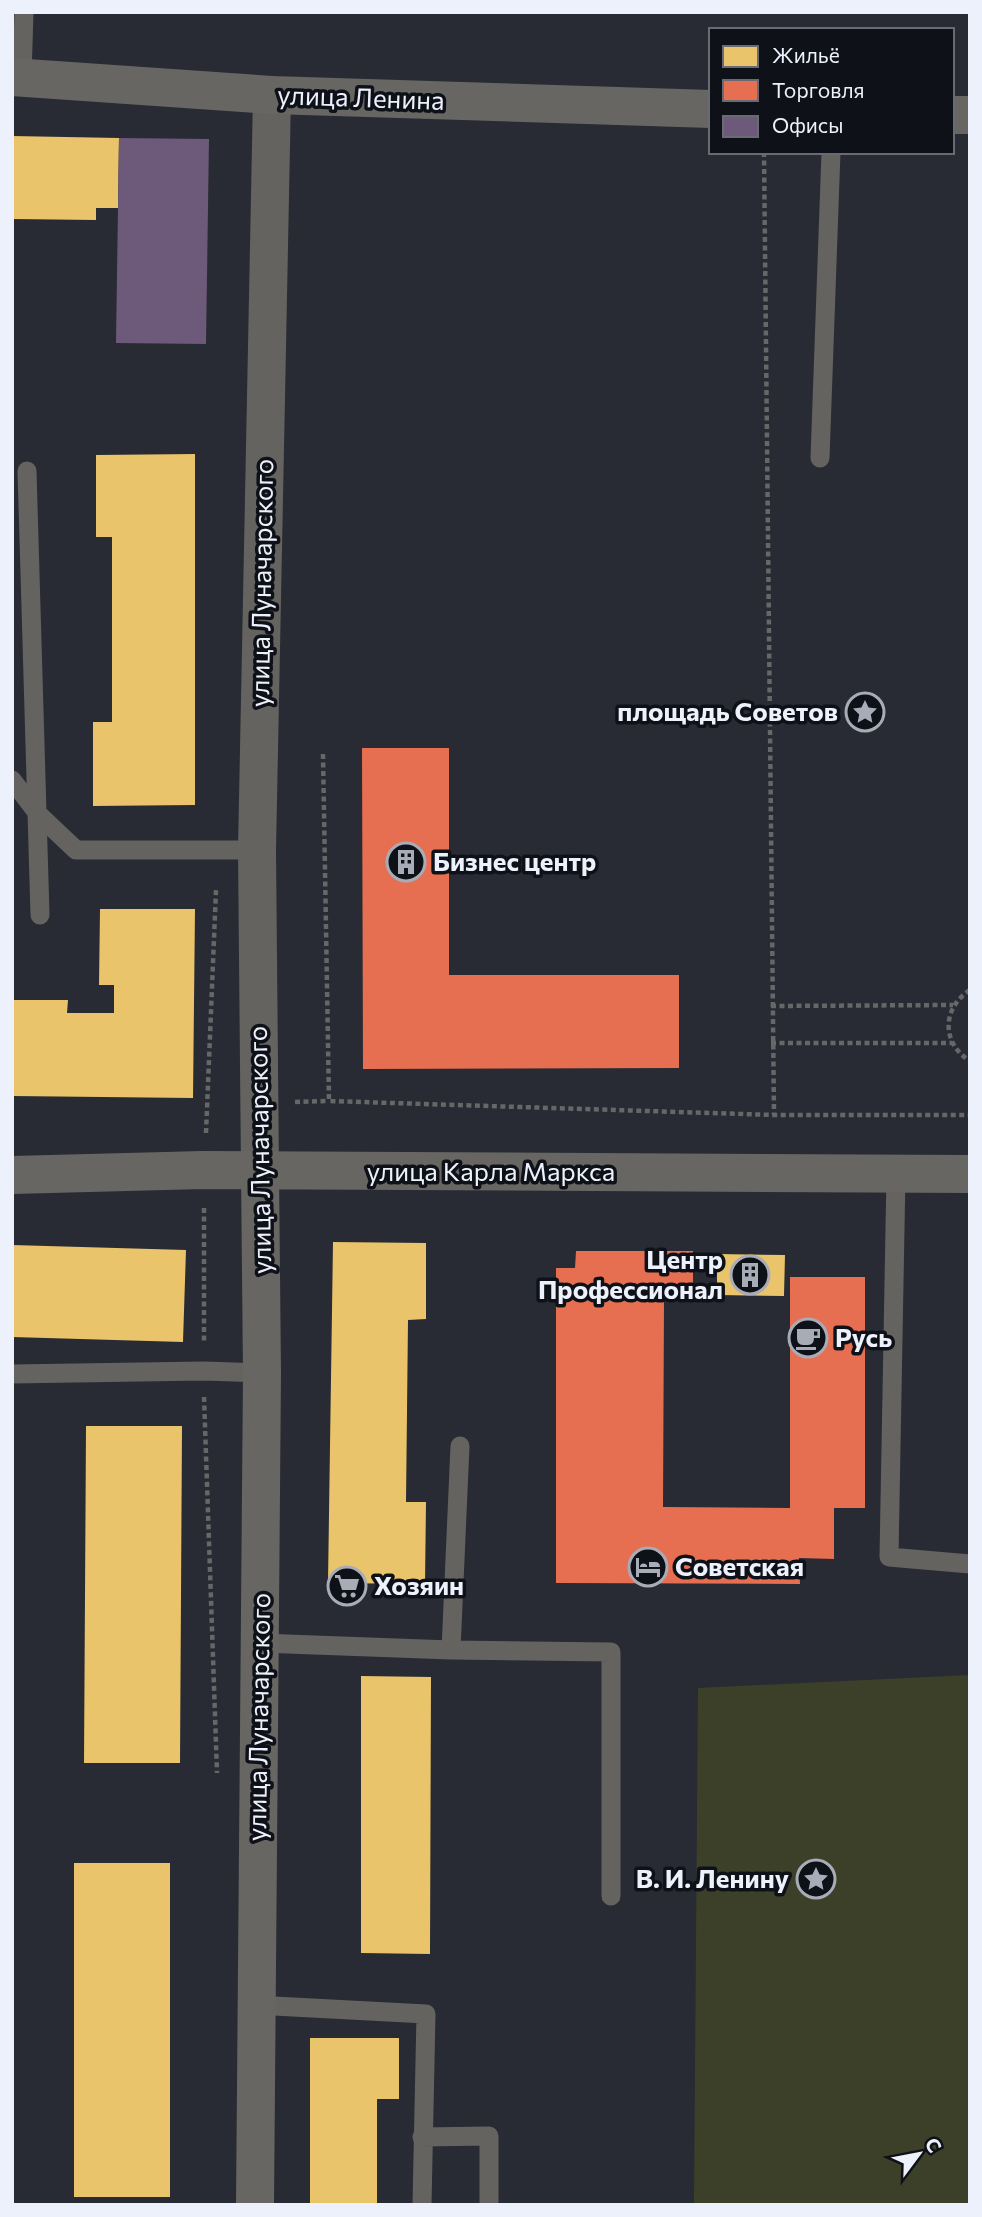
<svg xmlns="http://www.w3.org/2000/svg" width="982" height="2217" viewBox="0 0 982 2217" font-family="Commissioner,sans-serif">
<rect width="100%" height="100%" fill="#282b33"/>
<!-- green -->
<path fill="#3d4028" d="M970,1675V2205H694L698,1688Z"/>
<!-- homes -->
<path fill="#e9c46a" d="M12,136L119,138L118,208H96V220L12,219Z
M195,454V805L93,806V722H112V537H96V455Z
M100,909H195L193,1098L12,1096V1000H68L67,1013H114V985H99Z
M333,1242L426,1243V1319L408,1320L406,1502H426L425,1584L328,1583Z
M12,1245L186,1250L183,1342L12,1337Z
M717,1254L785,1255L784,1296L717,1295Z
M86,1426H182L180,1763H84Z
M361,1676L431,1677L430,1954L361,1953Z
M74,1863H170V2197H74Z
M310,2038H399V2099H377V2205H310Z"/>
<!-- shops -->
<path fill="#e76f51" d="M362,748H449V975H679V1068L363,1069Z
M576,1251H693V1300H664L663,1507L790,1508V1277H865V1508H834V1559L799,1558L800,1584L556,1583V1268H575Z"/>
<!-- offices -->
<path fill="#6d597a" d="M119,138L209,139L206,344L116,343Z"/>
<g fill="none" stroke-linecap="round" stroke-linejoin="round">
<!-- path -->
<path stroke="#676768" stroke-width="4.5" stroke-dasharray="5 3.5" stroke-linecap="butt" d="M764,152L774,1115
M323,754L329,1101L774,1115H970
M970,990C942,1008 941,1043 970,1061
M771,1006L953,1005
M771,1043H952
M295,1102L328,1101
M206,1133L216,890
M204,1208V1343
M204,1397L217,1773"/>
<!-- lane -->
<path stroke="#656360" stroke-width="19" d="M22,77L24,12
M820,458L831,152
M27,471L40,915
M12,780L39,815L76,850H257
M896,1174L889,1557L970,1564
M12,1374L204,1371L262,1373
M260,1643L451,1650L460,1446
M451,1650L611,1652V1896
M255,2005L426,2014L422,2205
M422,2137L489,2136V2205"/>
<!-- street -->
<path stroke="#656360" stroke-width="38" d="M260,1172L257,850L272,95"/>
<!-- secondary -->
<path stroke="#686663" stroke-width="38" d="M12,77L272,95L711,109
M952,115H970
M12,1175L203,1170L970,1174
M255,2205L262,1373L260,1172"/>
</g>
<!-- icons -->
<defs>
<symbol id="sight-ring" viewBox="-11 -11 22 22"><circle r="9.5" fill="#0f1118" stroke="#a8acb6" stroke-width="1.5"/><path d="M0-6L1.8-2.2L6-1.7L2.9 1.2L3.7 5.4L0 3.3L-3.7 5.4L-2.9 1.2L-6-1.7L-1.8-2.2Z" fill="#a8acb6"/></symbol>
<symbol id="building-ring" viewBox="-11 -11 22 22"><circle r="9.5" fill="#0f1118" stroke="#a8acb6" stroke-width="1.5"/><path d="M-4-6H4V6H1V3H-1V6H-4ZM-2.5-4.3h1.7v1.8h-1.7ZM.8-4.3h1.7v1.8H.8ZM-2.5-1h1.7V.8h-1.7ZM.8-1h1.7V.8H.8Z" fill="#a8acb6"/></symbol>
<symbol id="cafe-ring" viewBox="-11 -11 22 22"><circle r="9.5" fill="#0f1118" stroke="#a8acb6" stroke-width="1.5"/><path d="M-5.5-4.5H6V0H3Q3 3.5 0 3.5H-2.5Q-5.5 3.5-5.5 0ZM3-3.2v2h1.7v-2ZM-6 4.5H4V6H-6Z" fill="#a8acb6"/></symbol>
<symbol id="hotel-ring" viewBox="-11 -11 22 22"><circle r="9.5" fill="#0f1118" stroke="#a8acb6" stroke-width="1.5"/><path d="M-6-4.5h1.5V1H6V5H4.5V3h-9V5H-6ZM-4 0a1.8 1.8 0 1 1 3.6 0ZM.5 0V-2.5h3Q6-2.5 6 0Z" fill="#a8acb6"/></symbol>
<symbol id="supermarket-ring" viewBox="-11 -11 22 22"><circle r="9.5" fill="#0f1118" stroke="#a8acb6" stroke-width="1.5"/><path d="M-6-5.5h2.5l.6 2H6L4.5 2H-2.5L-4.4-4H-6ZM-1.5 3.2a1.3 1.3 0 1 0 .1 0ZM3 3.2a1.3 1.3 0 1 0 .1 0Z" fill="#a8acb6"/></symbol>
</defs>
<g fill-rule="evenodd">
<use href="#sight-ring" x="843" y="690" width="44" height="44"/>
<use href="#building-ring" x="384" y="840" width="44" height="44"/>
<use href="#building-ring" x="728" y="1253" width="44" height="44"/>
<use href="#cafe-ring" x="786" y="1316" width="44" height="44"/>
<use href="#hotel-ring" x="626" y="1545" width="44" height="44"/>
<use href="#supermarket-ring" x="325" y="1564" width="44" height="44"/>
<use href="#sight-ring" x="794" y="1857" width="44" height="44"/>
</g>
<g text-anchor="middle" stroke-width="7" stroke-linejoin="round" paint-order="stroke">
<!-- street labels -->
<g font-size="26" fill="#edf1fc" stroke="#0f1118">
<text transform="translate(361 98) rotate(2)" y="9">улица Ленина</text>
<text transform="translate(262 583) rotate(-89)" y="9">улица Луначарского</text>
<text transform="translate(260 1150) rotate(-91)" y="9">улица Луначарского</text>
<text x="491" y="1181">улица Карла Маркса</text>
<text transform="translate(259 1717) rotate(-89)" y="9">улица Луначарского</text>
</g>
<!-- poi labels -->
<g font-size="26" font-weight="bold" fill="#edf1fc" stroke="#0f1118" text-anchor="start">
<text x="838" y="721" text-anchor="end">площадь Советов</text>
<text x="433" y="871">Бизнес центр</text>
<text x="723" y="1269" text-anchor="end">Центр<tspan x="723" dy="30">Профессионал</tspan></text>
<text x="835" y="1347">Русь</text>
<text x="675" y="1576">Советская</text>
<text x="374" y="1595">Хозяин</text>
<text x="789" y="1888" text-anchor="end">В. И. Ленину</text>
</g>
</g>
<!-- border -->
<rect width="982" height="2217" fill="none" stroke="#edf1fc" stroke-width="28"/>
<!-- legend -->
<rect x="709" y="28" width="245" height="126" fill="#0f1118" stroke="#686b73" stroke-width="2"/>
<rect x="723" y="46" width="35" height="21" fill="#e9c46a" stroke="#686b73" stroke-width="2"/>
<text x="772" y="63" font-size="21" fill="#edf1fc">Жильё</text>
<rect x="723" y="80" width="35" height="21" fill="#e76f51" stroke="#686b73" stroke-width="2"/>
<text x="772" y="98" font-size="21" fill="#edf1fc">Торговля</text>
<rect x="723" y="116" width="35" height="21" fill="#6d597a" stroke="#686b73" stroke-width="2"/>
<text x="772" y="133" font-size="21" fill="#edf1fc">Офисы</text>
<!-- north arrow -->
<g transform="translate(919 2154) rotate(58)" stroke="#0f1118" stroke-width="5" paint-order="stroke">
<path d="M0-5L12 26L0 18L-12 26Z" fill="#edf1fc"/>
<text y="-10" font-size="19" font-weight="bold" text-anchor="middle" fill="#edf1fc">С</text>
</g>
</svg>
